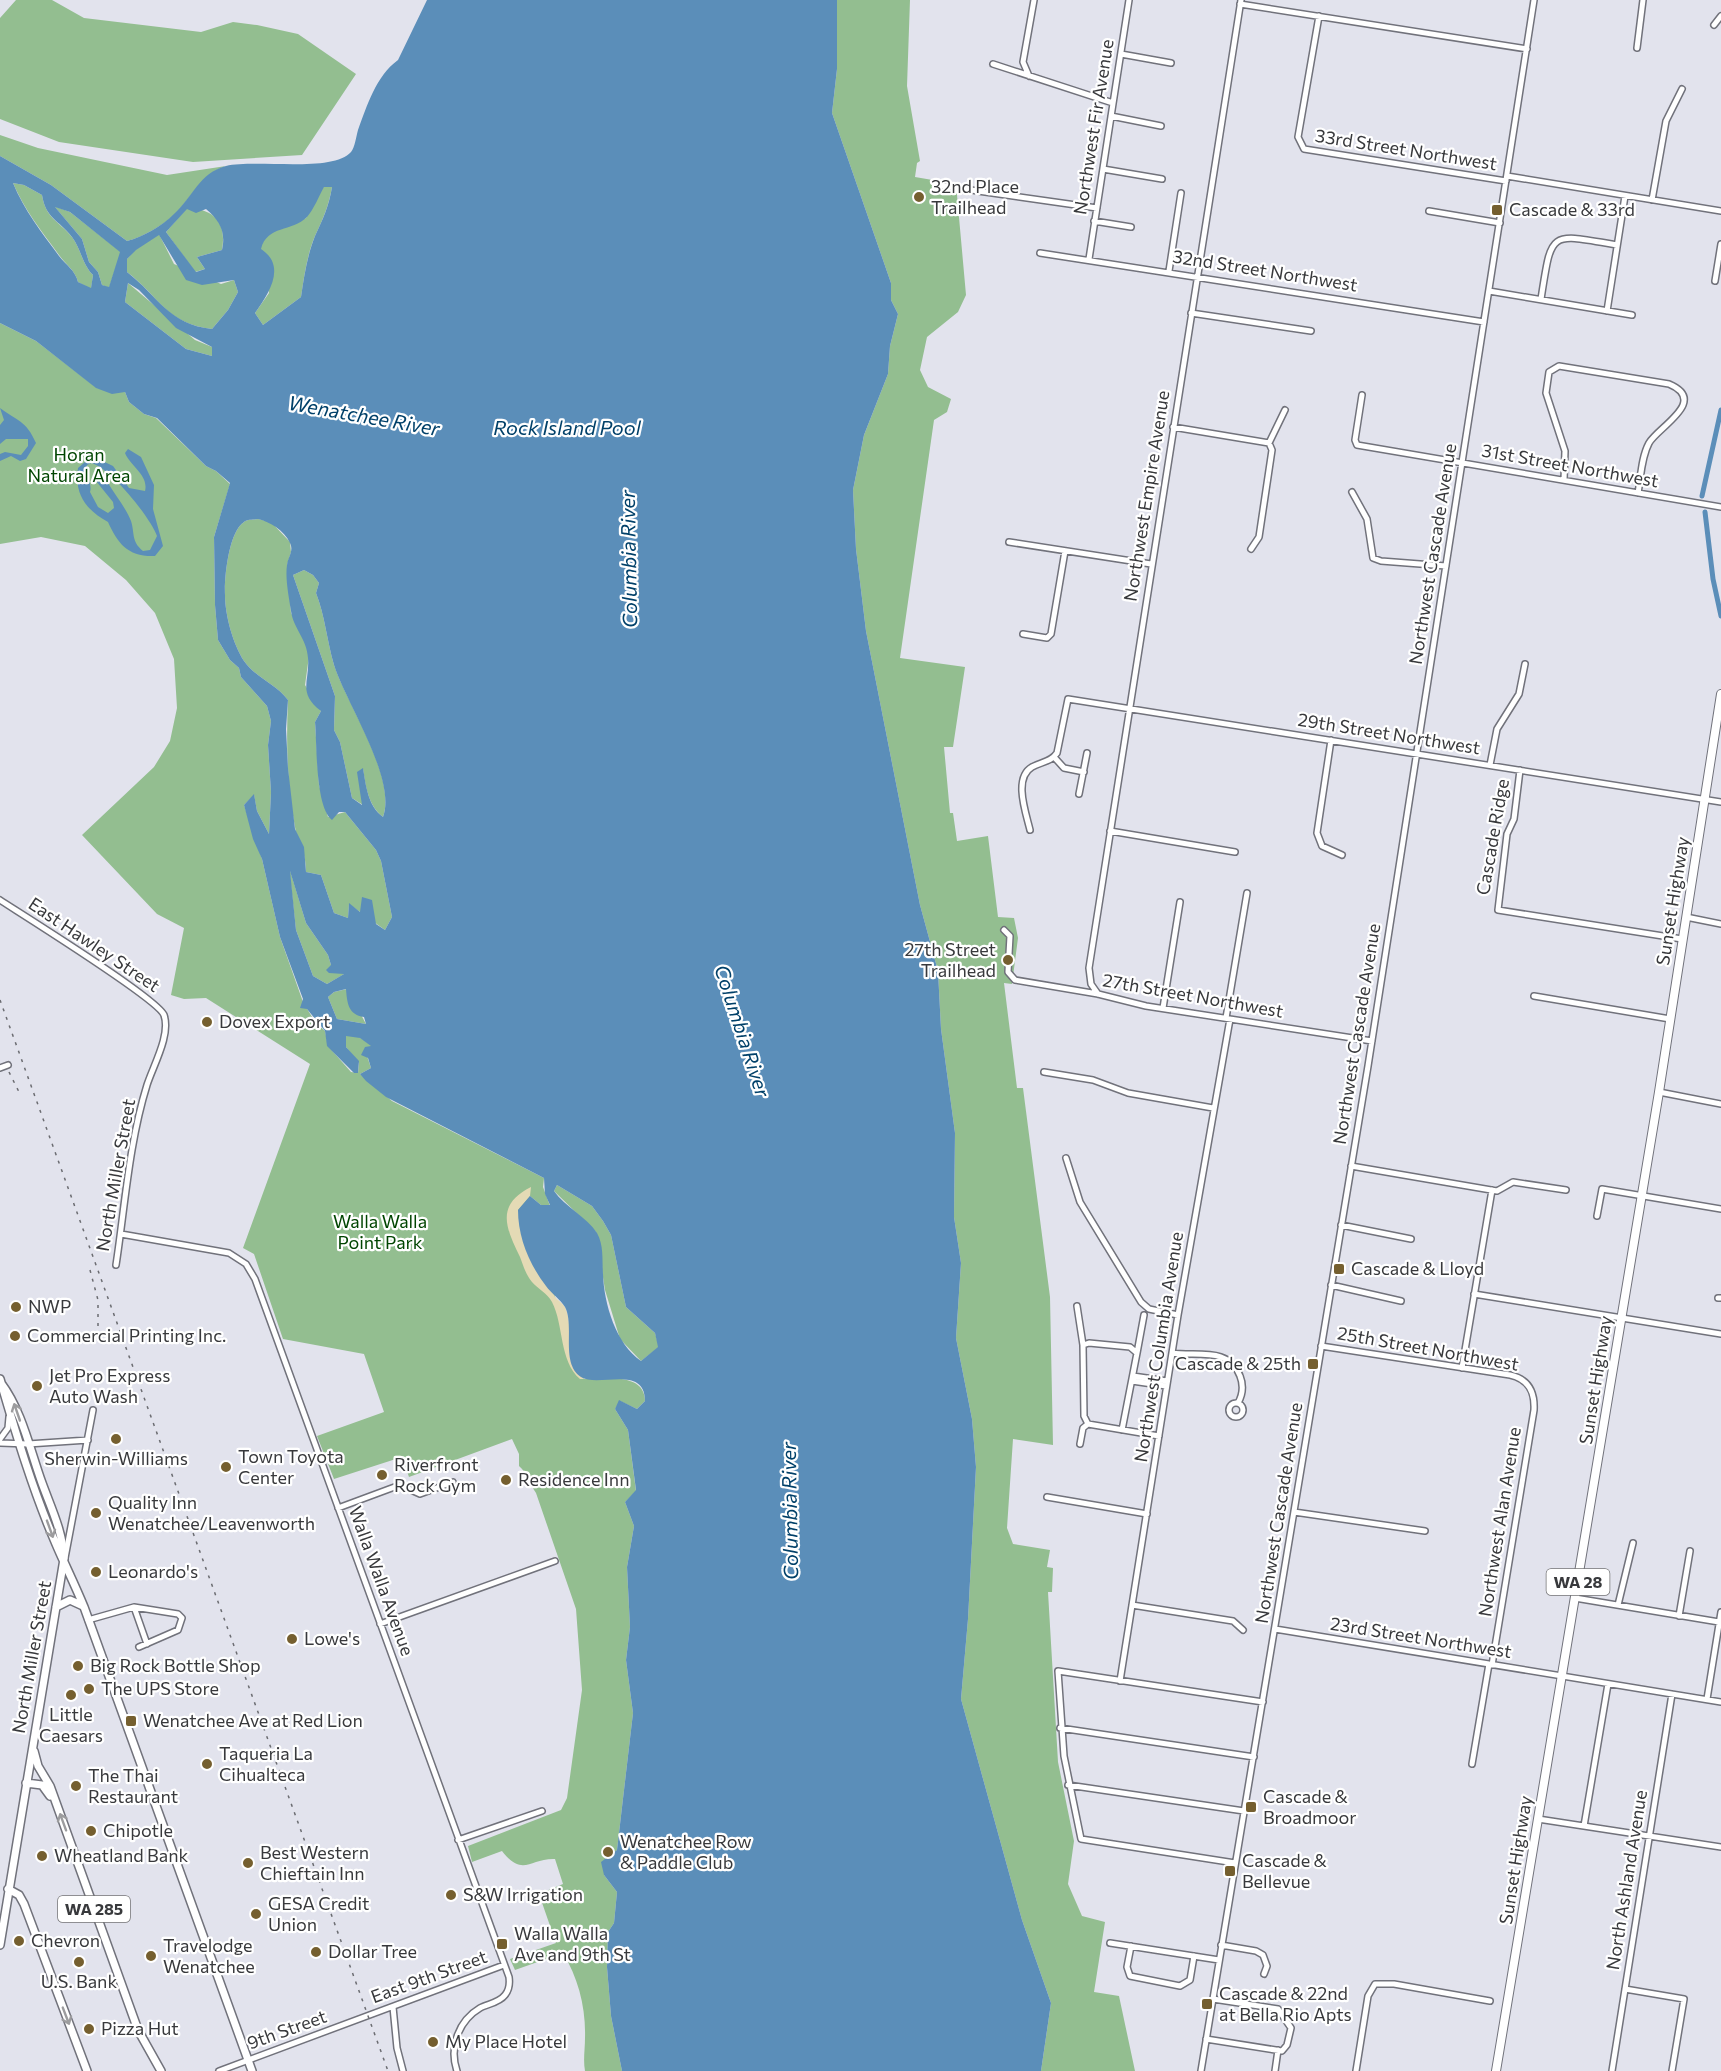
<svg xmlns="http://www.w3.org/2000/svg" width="1721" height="2071" viewBox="0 0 1721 2071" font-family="Commissioner,sans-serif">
<rect width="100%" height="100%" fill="#e2e3ed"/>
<!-- green -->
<path fill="#93be90" d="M16,0H52L84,18L201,32L233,22L257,25L298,34L356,74L302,155L193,162L59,142L0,119V18Z
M837,0H910L907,86L920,161L917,163L915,177L956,184L966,295L958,312L927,337L920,370L928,387L951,399L947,412L934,420L900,658L965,667L953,747H944L950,813H953L957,841L988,836L998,917L1014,918L1018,938L1012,984L1004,983L1017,1088H1023L1050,1297L1053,1445L1013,1439L1007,1528L1013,1544L1050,1550L1047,1567L1053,1568L1052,1592H1048L1058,1762L1074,1841L1068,1884L1082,1916L1105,1922L1094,1992L1119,1996L1135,2071H1041L1051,2003L1022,1920L961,1699L968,1619L976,1467L972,1419L956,1338L961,1263L954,1217L955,1133L941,1029L938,971L920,905L866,631L856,549L853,490L864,435L888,374L890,346L898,314L891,300V283L832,113L837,69Z
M0,135L38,148L167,175L226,166C201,175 194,194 176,213C164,225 143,237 127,241L51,185L0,156Z
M13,183L24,185L42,195C46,219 58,220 72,237C81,249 82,264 93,275L91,289L78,282C75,270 66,265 59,255C42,232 24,209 13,183Z
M324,186L332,187C329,205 323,219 315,236C307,255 304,277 301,297L263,325L255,313L269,293L260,249L263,239L272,232L306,218Z
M54,206L70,212L121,252L109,288L102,285L98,272L89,262L82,239Z
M187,208C214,209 227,222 222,250L197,257L205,269L195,272L166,232Z
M159,234L174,264L221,284L234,280L238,292L228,310L212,329C165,323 161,298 127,272V259L135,250Z
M128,283L195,340L212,347V356L186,349L125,302Z
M0,323L36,341L97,388L125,392L129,402L144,414L156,418L206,466L216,471L230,484L214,537L215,605L218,640L230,660L239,668L241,677L267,706L271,721L268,745L271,792L269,834L257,811L254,795L244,805L262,859L280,937L303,1002L315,1022L325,1031L328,1046L351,1072L358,1073L359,1063L346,1047V1036C356,1033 364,1040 372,1046L367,1056L371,1068L360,1074L392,1101L544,1178L543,1187L550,1206L541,1205L530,1196L571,1361L584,1379C604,1379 645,1372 645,1401L637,1409L620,1401L615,1409L628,1430L636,1491L625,1502L634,1526L627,1567L630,1627L626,1660L633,1713L617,1850L612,1855L604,1875L617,1892L614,1923L608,1932L607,1967L611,2016L622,2071H585C583,2060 585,2049 585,2038C586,2007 578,1978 563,1953L515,1970L510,1959L556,1943L539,1894L563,1884L555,1859C530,1858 523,1878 502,1851L472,1862L468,1846L561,1810L567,1798L582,1690L576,1609L536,1493C529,1483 528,1474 519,1466V1454L512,1439L409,1477L402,1457L334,1479L317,1436L384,1412L364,1354L283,1339L254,1254L243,1248L310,1064L206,998L184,999L171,995L184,928L157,914L82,835L154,767L170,741L177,708L174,659L155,613L126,580L85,546L41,537L0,544Z
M258,519L271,522L290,542L291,552L287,565L291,613L304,637L309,656L305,685L321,711L315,722L319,785L328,817L345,812L376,850L381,861L392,917L385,930L349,904L348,918L334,913L321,875L306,872C306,849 298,845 295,827C287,786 286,742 288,700C276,684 256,678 244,661C233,644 225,615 225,595C224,578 229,531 244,522C248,519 253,520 258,519Z
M304,570L313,575L319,583L316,593C325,616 327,641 334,665C347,704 397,777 383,817C368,805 366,787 363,769V805L352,798L340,742L334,730L335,696L293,575Z
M289,867L306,923L328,955L331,965L346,973L327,984L313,976L296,930Z
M347,989L366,1024L337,1019L328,997L334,992Z
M557,1185L592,1206L603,1221L611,1235L626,1307L655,1333L659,1347L641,1361L620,1339L605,1290L596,1232L554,1191Z"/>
<!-- sand -->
<path fill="#e4dab5" d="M531,1187L530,1196L518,1210L555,1297C558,1300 563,1304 565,1307C576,1330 560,1360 584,1379H580C559,1361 564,1325 552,1302C547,1293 538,1289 532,1282C526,1275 523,1265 520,1257C506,1228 495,1205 531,1187Z"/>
<!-- water -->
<path fill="#5b8eb9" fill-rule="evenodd" d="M427,0H837V69L832,113L891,283V300L898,314L890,346L888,374L864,435L853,490L856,549L866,631L920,905L938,971L941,1029L955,1133L954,1217L961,1263L956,1338L972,1419L976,1467L968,1619L961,1699L1022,1920L1051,2003L1041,2071H622L611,2016L607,1967L608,1932L614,1923L617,1892L604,1875L601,1862L617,1850L633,1713L626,1660L630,1627L627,1567L634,1526L625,1502L636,1490L628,1430L615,1409L619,1400L637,1409L645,1401C645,1364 598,1388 581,1377C560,1363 575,1326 565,1307C561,1300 551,1293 546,1286C529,1264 518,1237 518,1210L530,1196L541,1205H550L545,1194L544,1178L386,1097L366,1081L360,1074L371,1068L368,1058L361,1055L365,1047L371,1046L360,1038L346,1036V1047L359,1061L358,1073H354L327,1046L325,1031L307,1009L300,1008L303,999L280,937L262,859L253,839L244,805L254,794L257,811L269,834L271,792L268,745L271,721L267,706L241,677L239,668L230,660L218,640L215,605L214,537L230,483L216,471L206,466L157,418L144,414L129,402L125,392L112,394L96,388L36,341L0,323V156L51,185L127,241C143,237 162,226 174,214C193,197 199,173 226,166C256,159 333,173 351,152C355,147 356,137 358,130C367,106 376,76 398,60ZM13,183L24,185L42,195C46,219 58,219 72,237C81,249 82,264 93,275L91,288L78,282C75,270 66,265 59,256C42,233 24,210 13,183ZM324,187H332C329,206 323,219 315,236C307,256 304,277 301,297L263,325L255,313C269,293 287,266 261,249C267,225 292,232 307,217C314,209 319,196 324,187ZM55,207L70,212L120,252L109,287L102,285L98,272L89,262L82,239ZM187,209L196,213L206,209C220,221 226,232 222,250L197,257L205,269L196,272L166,232ZM159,235L186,280L202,285L234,280L238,292L228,310L212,329C168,324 159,297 127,272V259L136,250ZM128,283L139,290L176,328L212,347V356L186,349L125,302ZM258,519C270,522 284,530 290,543C294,551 288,557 287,565C285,579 289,597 291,611C293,628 307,639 308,658C310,682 297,692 321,711L315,722C317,743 315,807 332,820L339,812H345L376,850L381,861L392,917L385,930L376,924L372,900L362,897L360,912L349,903L348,918L334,913L321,875L306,872L304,847L295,829L288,768L286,729L288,700C276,684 256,678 244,661C233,644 225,615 225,595C224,578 229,531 244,522C248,519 253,520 258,519ZM304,570L313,575L319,583L316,593C325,616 327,641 334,665C346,703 397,779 383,817C368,806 366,786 363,768L357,772L362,805L352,798L340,742L334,730L335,696L293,575ZM290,871L306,923L328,955L331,965L326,970L329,973L344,974L327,984L313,976L296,930ZM346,989C347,1002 348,1015 364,1017L366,1024L337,1019L328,997L334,992ZM557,1185L592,1206L603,1221L611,1235L626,1307L655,1333L658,1347L641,1361C616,1344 604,1304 603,1274C602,1261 604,1245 597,1233C587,1217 565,1207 554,1191Z
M0,408C17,421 26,420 36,443L26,459L20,461L11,456L0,461V454L5,452L21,455L28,446V439H6L0,444V425L4,420Z
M128,449L141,457L154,485L153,509L163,546L155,556C128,557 118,544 108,522C86,510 74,494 78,468L92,456L113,466L129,488L145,491C149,475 130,466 125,453ZM91,463C110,467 150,517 157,536L150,550L143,551C131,541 135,534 131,521C126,508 115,495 108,483L96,481L113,502L114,508L108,513L98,507L90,492C93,482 83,475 87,465Z"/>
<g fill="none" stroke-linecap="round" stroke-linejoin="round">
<!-- canal -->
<path stroke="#5b8eb9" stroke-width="5" d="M1702,496L1721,410
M1705,512L1713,579L1721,616"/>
<defs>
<path id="minor" d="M1240,4L1527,49
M1319,16L1298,137L1304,149L1506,181
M1714,25L1721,16
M1637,48L1643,0
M1121,54L1171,63
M993,64L1113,103
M1029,76L1023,62L1034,0
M1111,116L1161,126
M1103,169L1162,179
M1507,176L1721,211
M936,185L1097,208
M1652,200L1666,121L1682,89
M1429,211L1500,223
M1094,221L1131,227
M1040,253L1484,322
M1089,259L1129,0
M1169,271L1181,193
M1715,281L1721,244
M1489,291L1632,315
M1541,299C1552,230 1548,233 1617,245
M1607,311L1625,196
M1191,313L1311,331
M1362,395L1355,440L1357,445L1721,507
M1173,427L1269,443L1272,450L1259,537L1251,549
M1269,443L1285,410
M1564,480L1565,451L1546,393L1549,372L1559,366L1669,384C1709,401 1658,427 1649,443C1641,458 1641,477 1638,493
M1352,492L1367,519L1373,558L1381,561L1446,566
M1009,542L1151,564
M1023,634L1047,638L1051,634L1065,551
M1331,740L1317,833L1322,846L1342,855
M1054,757L1064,768L1084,772
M1490,765L1497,729L1519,694L1525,664
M1520,770L1514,819L1507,834L1498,910L1682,939
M1079,794L1087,753
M1030,830C1026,813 1013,778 1032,767C1041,762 1051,762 1057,753L1068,699L1721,802
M1110,831L1235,852
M0,900C23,915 158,999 164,1015C171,1035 153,1066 147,1085C129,1143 125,1206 116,1265
M1686,917L1721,924
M1004,930L1010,936L1008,972L1015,980L1098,994L1146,1006L1372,1041
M1098,994L1091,984L1089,968L1241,0
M1534,996L1670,1019
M1163,1008L1180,902
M1226,1018L1247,893
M0,1068L8,1065
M1044,1072L1093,1080L1128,1093L1213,1108
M1659,1092L1721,1104
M1066,1158L1080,1202L1141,1302L1149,1309L1178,1315
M1351,1166L1497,1191L1513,1182L1566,1190
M1597,1216L1602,1189L1721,1209
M1341,1225L1411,1239
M121,1234L229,1253L246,1264L255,1279L509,1977C510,1984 509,1990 505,1995C499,2003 487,2004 480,2008C458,2021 449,2048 457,2071
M1331,1285L1401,1301
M1474,1294L1721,1334
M1718,1298H1721
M1077,1306L1083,1345
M1321,1346L1510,1375C1528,1379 1535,1391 1534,1410L1492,1665
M1137,1353L1144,1315
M1172,1353C1196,1357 1229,1346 1240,1376C1244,1386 1243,1394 1238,1403
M1462,1368L1492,1190
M1133,1376L1167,1381
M1132,1381L1166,1386
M1229 1410a7 7 0 1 1 14 0a7 7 0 1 1-14 0Z
M1122,1430L1137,1353L1130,1347L1089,1343L1083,1345L1084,1416L1088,1424L1159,1436
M0,1439L8,1428L9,1417
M0,1443L28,1444L88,1440
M1080,1444L1083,1428L1088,1424
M1047,1497L1147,1514
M338,1508L400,1485L420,1494L453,1482
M1294,1512L1425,1531
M65,1558L93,1410
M1575,1598L1719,1622
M1132,1605L1233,1621L1243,1630
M1618,1605L1633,1543
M134,1607L147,1644
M1679,1616L1690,1551
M88,1620L134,1607L178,1614L182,1618L178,1630L139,1647
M380,1624L555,1561
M1275,1629L1721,1702
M1120,1681L1178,1315L1230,1019
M1707,1699L1721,1612
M1060,1728L1254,1757
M1472,1764L1489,1664
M1068,1785L1244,1811
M1538,1819L1721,1847
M1584,1826L1608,1684
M458,1840L542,1811
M1235,1863L1081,1839L1064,1756L1058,1671L1263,1702
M1110,1943L1219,1960
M1221,1945L1256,1951L1263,1955L1267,1966L1264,1974
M1131,1946L1127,1967L1130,1976L1180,1986L1190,1980L1194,1956
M1625,1989L1684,1999L1672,2071
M393,2007L397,2048L403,2071
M1206,2039L1282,2051L1287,2045L1291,2028L1278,2009L1213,1999
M219,2071L504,1965
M1201,2071L1368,1066L1534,0
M1275,2071L1278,2050
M1356,2071L1368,1996L1375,1984H1394L1490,2001
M1612,2071L1672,1694"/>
<path id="major" d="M0,1379C16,1434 33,1491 56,1544C65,1565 75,1585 84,1607L252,2071
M56,1607L70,1600L83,1606
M34,1751L38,1766L50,1786L138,2030L161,2071
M26,1783L42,1785L50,1796
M8,1889L19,1895L24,1904L87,2071
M0,1945L64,1559C63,1532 51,1508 42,1483C30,1450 22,1411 1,1383"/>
<path id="highway" d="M1496,2071L1659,1092L1721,694"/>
</defs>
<!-- minor casing -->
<use href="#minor" stroke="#71727b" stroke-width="8"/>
<!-- major casing -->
<use href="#major" stroke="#71727b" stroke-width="10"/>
<!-- highway casing -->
<use href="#highway" stroke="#71727b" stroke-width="10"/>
<!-- minor -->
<use href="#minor" stroke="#fff" stroke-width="5"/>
<!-- major -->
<use href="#major" stroke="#fff" stroke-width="7"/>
<!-- highway -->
<use href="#highway" stroke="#fff" stroke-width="8"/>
<!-- rail -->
<path stroke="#6b6c71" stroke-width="1.5" stroke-dasharray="3 6" stroke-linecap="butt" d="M0,1000L388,2071
M9,1072L21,1096
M90,1270L98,1300V1328"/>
</g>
<!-- one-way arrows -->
<defs><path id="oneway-shaft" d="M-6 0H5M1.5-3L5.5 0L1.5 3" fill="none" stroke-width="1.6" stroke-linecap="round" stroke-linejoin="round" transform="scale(1.5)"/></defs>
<g stroke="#9c9c9e">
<use href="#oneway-shaft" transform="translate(17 1412) rotate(-109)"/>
<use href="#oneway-shaft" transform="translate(50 1529) rotate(70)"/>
<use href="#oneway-shaft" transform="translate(63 1822) rotate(-110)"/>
<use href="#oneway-shaft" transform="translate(66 2016) rotate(69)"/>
</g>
<!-- markers -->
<g fill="#755f2f" stroke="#fff" stroke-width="2">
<circle cx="919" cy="197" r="6"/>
<rect x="1491" y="204" width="12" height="12" rx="3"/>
<circle cx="1008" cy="960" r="6"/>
<circle cx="207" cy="1022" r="6"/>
<rect x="1333" y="1263" width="12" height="12" rx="3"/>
<circle cx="16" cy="1307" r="6"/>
<circle cx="15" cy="1336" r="6"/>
<rect x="1307" y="1358" width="12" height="12" rx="3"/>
<circle cx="37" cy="1386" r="6"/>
<circle cx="116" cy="1439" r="6"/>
<circle cx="226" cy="1467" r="6"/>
<circle cx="382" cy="1475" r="6"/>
<circle cx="506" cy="1480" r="6"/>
<circle cx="96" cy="1513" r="6"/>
<circle cx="96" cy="1572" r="6"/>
<circle cx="292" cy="1639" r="6"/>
<circle cx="78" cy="1666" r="6"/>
<circle cx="89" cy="1689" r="6"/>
<circle cx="71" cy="1695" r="6"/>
<rect x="125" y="1715" width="12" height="12" rx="3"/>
<circle cx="207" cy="1764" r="6"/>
<circle cx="76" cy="1786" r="6"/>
<rect x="1245" y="1801" width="12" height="12" rx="3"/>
<circle cx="91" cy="1831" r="6"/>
<circle cx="608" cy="1852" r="6"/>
<circle cx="42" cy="1856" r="6"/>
<circle cx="248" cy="1863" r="6"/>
<rect x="1224" y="1865" width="12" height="12" rx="3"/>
<circle cx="451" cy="1895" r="6"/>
<circle cx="256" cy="1914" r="6"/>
<circle cx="19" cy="1941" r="6"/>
<rect x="496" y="1938" width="12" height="12" rx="3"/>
<circle cx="316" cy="1952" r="6"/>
<circle cx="151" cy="1956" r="6"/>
<circle cx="79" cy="1962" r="6"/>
<rect x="1201" y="1998" width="12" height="12" rx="3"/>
<circle cx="89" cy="2029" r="6"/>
<circle cx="433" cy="2042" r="6"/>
</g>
<g text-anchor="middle" stroke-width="4.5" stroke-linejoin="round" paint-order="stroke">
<!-- shield labels -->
<g fill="#fff" stroke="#747476" stroke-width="1.5">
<rect x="1546.5" y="1569" width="63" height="26" rx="4.5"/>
<rect x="58" y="1896" width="72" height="26" rx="4.5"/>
</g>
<g font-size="16" font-weight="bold" fill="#38393c">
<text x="1578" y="1588">WA 28</text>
<text x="94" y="1915">WA 285</text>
</g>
<!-- street labels -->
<g font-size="18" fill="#38393c" stroke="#fff">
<text transform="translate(1094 127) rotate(-81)" y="6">Northwest Fir Avenue</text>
<text transform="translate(1406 150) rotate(9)" y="6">33rd Street Northwest</text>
<text transform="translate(1265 271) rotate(9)" y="6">32nd Street Northwest</text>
<text transform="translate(1570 466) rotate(10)" y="6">31st Street Northwest</text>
<text transform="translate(1147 496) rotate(-81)" y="6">Northwest Empire Avenue</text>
<text transform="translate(1433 554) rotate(-81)" y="6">Northwest Cascade Avenue</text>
<text transform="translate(1389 734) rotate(9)" y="6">29th Street Northwest</text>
<text transform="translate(1493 837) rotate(-80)" y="6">Cascade Ridge</text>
<text transform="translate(1673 901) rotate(-81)" y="6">Sunset Highway</text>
<text transform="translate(94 945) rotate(34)" y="6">East Hawley Street</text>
<text transform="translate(1193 996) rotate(10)" y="6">27th Street Northwest</text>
<text transform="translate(1357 1034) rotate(-81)" y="6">Northwest Cascade Avenue</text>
<text transform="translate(116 1175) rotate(-80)" y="6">North Miller Street</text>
<text transform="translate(1159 1347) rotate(-81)" y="6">Northwest Columbia Avenue</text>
<text transform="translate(1428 1349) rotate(10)" y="6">25th Street Northwest</text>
<text transform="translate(1596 1380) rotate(-81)" y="6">Sunset Highway</text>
<text transform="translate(1279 1513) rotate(-81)" y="6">Northwest Cascade Avenue</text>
<text transform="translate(1500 1522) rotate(-81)" y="6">Northwest Alan Avenue</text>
<text transform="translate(381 1581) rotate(70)" y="6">Walla Walla Avenue</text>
<text transform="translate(1421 1638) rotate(9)" y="6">23rd Street Northwest</text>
<text transform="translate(32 1657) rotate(-80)" y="6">North Miller Street</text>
<text transform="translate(1516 1860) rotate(-81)" y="6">Sunset Highway</text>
<text transform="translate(1627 1880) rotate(-81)" y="6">North Ashland Avenue</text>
<text transform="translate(429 1977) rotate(-20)" y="6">East 9th Street</text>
<text transform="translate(287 2030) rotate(-20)" y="6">9th Street</text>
</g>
<!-- poi labels -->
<g font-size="18" fill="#38393c" stroke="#fff" text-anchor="start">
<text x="931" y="193">32nd Place<tspan x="931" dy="21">Trailhead</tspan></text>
<text x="1509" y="216">Cascade &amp; 33rd</text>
<text x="996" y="956" text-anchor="end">27th Street<tspan x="996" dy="21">Trailhead</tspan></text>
<text x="219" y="1028">Dovex Export</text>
<text x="1351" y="1275">Cascade &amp; Lloyd</text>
<text x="28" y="1313">NWP</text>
<text x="27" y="1342">Commercial Printing Inc.</text>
<text x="1301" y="1370" text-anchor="end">Cascade &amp; 25th</text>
<text x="49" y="1382">Jet Pro Express<tspan x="49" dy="21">Auto Wash</tspan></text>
<text x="238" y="1463">Town Toyota<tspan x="238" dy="21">Center</tspan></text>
<text x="116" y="1465" text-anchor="middle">Sherwin-Williams</text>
<text x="394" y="1471">Riverfront<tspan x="394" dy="21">Rock Gym</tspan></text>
<text x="518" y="1486">Residence Inn</text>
<text x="108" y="1509">Quality Inn<tspan x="108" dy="21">Wenatchee/Leavenworth</tspan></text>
<text x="108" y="1578">Leonardo's</text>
<text x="304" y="1645">Lowe's</text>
<text x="90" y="1672">Big Rock Bottle Shop</text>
<text x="101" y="1695">The UPS Store</text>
<text x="71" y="1721" text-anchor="middle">Little<tspan x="71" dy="21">Caesars</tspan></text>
<text x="143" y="1727">Wenatchee Ave at Red Lion</text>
<text x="219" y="1760">Taqueria La<tspan x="219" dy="21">Cihualteca</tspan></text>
<text x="88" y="1782">The Thai<tspan x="88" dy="21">Restaurant</tspan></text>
<text x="1263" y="1803">Cascade &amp;<tspan x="1263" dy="21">Broadmoor</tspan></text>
<text x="103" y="1837">Chipotle</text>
<text x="620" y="1848">Wenatchee Row<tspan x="620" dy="21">&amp; Paddle Club</tspan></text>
<text x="260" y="1859">Best Western<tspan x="260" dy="21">Chieftain Inn</tspan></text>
<text x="54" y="1862">Wheatland Bank</text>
<text x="1242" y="1867">Cascade &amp;<tspan x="1242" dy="21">Bellevue</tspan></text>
<text x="463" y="1901">S&amp;W Irrigation</text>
<text x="268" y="1910">GESA Credit<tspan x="268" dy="21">Union</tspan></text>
<text x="514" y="1940">Walla Walla<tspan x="514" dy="21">Ave and 9th St</tspan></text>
<text x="31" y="1947">Chevron</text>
<text x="163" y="1952">Travelodge<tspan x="163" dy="21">Wenatchee</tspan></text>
<text x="328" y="1958">Dollar Tree</text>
<text x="79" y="1988" text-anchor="middle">U.S. Bank</text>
<text x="1219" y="2000">Cascade &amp; 22nd<tspan x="1219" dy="21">at Bella Rio Apts</tspan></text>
<text x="101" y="2035">Pizza Hut</text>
<text x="445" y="2048">My Place Hotel</text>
</g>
<!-- park labels -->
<g font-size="18" fill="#004501" stroke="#fff">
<text x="79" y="461">Horan<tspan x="79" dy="21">Natural Area</tspan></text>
<text x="380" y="1228">Walla Walla<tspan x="380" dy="21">Point Park</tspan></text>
</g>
<!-- water labels -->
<g font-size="20" font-style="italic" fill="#004069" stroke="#fff">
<text transform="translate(364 416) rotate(10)" y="7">Wenatchee River</text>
<text x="567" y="435">Rock Island Pool</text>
<text transform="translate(629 559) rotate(-91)" y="7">Columbia River</text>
<text transform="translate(742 1031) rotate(72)" y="7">Columbia River</text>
<text transform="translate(790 1511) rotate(-91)" y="7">Columbia River</text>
</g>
</g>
</svg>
